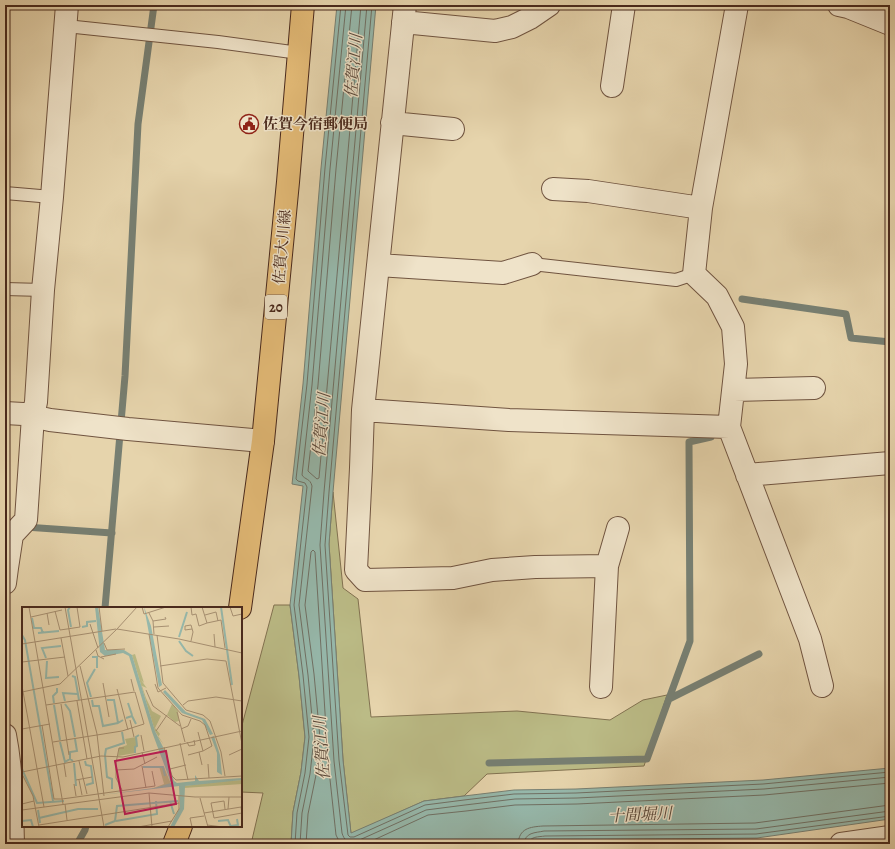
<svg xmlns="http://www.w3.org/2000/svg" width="895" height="849" viewBox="0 0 895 849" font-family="Alegreya,'Noto Serif JP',serif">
<rect width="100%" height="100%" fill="#e6d4ac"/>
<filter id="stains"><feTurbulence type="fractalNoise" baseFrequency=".005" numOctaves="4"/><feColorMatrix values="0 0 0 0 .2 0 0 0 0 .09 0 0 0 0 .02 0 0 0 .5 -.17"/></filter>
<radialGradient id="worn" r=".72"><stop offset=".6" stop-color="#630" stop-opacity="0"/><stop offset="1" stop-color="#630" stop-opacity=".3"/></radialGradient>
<!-- green -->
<path fill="#bbbb86" stroke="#827251" d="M333,492L343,588L358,599L371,717L517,711L610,720L643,700L667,695L644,766L487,774L464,796L424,801L351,834L343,760L329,544Z
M274,605H290L299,676L305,737L301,772L293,812L291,844H251L263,793L241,792V729Z"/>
<!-- water -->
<path fill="#96b8ab" stroke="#777f72" d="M337,5H376L333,492L329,544L343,760L351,833L424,801L464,796L514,790L576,789L763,780L890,768V819L757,838L545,840L519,844H291L293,812L301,772L305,737L299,676L290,605L303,486L292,484L303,384L321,168Z"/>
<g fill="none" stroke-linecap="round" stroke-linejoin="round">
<!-- shore -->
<path stroke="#707064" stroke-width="1" d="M352,5L336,169L318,385L308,471L309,472L317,479L319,478L361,5
M367,5L324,492L320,545L334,761L342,833C344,840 348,843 355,842L426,810L465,805L515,799L577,798L764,789L890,777
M372,5L329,492L325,545L339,760L348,835L350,837H354L425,805L464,800L514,794L576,793L763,784L890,772
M295,844L297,813L305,773L309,737L303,675L294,605L307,487L305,483L298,481L296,479L307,384L325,168L341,5
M300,844L302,813L310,774L314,738L308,675L299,605L312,486C310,478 305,480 302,475L312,385L330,169L346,5
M306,844L308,814L316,775L320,738L314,674L305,605L311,552L313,550L315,552L328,761L336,835L338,839L341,844
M365,844L428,815L466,811L515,805L577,804L764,795L890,783
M518,844C519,828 530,827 543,826L755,823L890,805
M524,844C525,832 535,833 544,831L756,829L890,811
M529,844C529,836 539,837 545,836L756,834L890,816"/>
<!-- stream -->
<path stroke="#777f72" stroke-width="7" d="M742,299L846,314L851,338L890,342
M25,527L112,533
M105,608L125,376L138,124L154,5
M669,699L759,654
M489,763L647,759L690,641L689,442L711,437
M77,844L85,830L86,826"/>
<defs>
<path id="lane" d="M66,26L218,42L299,53
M5,193L52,197
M532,264L676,280L694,274
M5,289L43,290"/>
<path id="street" d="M405,5L363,410L361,468L356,570L365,580L453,578L492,570L535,567L607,566
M737,5L701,208L694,274L717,296L733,327L736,364L729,427L810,639L822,686
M839,5L848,7L890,24
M403,22L495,31L512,27L530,18L549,5
M612,86L624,5
M392,123L453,129
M553,189L588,191L701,208
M378,265L503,273L532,264
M734,390L814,388
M363,410L509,420L729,427
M5,413L23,414L50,420L128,429L263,441
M747,475L890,463
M5,583L7,568L12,535L26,520L33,416L36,402L43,290L52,197L67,5
M601,687L607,566L618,528
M5,735C12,771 12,808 13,844
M841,844L890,837"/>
<path id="primary" d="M240,608L263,441L288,182L303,5
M174,844L181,826"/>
</defs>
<!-- lane casing -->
<use href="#lane" stroke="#705440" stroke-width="14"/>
<!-- street casing -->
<use href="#street" stroke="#705440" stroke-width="24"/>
<!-- primary casing -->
<use href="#primary" stroke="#49291c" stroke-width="24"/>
<!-- lane -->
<use href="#lane" stroke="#efe3c9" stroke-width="12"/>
<!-- street -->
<use href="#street" stroke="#efe3c9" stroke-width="22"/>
<!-- primary -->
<use href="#primary" stroke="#e3ba76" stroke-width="22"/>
</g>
<!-- icons -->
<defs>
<symbol id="civic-ring" viewBox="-11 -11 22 22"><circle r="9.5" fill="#efe3c9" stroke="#8f2418" stroke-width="1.5"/><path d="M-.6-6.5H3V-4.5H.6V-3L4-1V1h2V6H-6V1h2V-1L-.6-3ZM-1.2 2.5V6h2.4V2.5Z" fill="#8f2418"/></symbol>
</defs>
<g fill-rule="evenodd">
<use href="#civic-ring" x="238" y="113" width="22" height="22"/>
</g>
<g text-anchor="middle" stroke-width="3" stroke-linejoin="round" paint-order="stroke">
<!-- shield labels -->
<rect fill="#efe3c9" stroke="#7b6150" stroke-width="1" x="265" y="295" width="22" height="24" rx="3"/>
<g font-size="14" font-weight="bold" fill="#49291c">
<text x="276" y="312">20</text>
</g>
<!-- poi labels -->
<g font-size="15" font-weight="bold" fill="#49291c" stroke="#efe3c9" text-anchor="start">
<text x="263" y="129">佐賀今宿郵便局</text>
</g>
<!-- street labels -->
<g font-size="15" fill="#49291c" stroke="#efe3c9">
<text transform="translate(282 247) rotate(-85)" y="5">佐賀大川線</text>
</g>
<!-- water labels -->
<g font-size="16" font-style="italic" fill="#584639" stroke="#efe3c9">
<text transform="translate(353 66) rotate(-85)" y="6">佐賀江川</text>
<text transform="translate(321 425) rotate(-85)" y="6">佐賀江川</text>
<text transform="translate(321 748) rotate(-94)" y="6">佐賀江川</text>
<text transform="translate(640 814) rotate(-3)" y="6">十間堀川</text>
</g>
</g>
<!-- overview -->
<g transform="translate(22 607)">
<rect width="220" height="220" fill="#e6d4ac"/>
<path d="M113,47L122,76L119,73L124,80L125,81L120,79L124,91L130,104L139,109L133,121L138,127L136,130L142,138L133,124L110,48ZM150,97L156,104L157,114L153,115L145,108ZM114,130L115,139L113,140V146L96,149L97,141L105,138L103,132ZM137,159L142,160L149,177L129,182L142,177ZM220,173V177L162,181L163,179L189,175Z" fill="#bbbb86"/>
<path d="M73,0H76L83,43H102L110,48L133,124L141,140L152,174L155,176L173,174V168L177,174L220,171V173L163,179L162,202L152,220H148L158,200L157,179L79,188L132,181L149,176L130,125L107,49L101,46L83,49L78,45ZM122,0L129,19L140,78L137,80ZM143,83L164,105L183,112L191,127L188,128L180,113L160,106L141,85ZM192,129L198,148L200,168L195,165V146L189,130Z" fill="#96b8ab"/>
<path fill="none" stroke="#96b8ab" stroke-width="2" d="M48,0L46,3L49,20M199,0L210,78M10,11L12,21H19L21,26M60,20L65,19V15L74,14M16,26L37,24M0,28L3,33L31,194M157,30L165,5M157,34L164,44L171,49M70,50H75V61M24,51L20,41L39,39M25,54L24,71L37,70M50,69L53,70L57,93M69,90L65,76L73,62M70,93L71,99H77L81,119L96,116M85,93H92L96,116L101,113M43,94L41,86L55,87M32,96L31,89L35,85V81M106,96L110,108M43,97L48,104L53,130M32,98L38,133M104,111L110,109L114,117M38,135L43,155L48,152L51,154M113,146V140L115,139L114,130L117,128M48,152V145L55,144L53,132M63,154L64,158L69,159L71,176L64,178M52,156L54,179M121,160H141L143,169M0,162L15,196L42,194M90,182V172L85,170L83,148L84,142L102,136L100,125M148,194L152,207M16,203L18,216M17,211L56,202H76M0,214L9,213L11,220M94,214L135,207L134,194M196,214L206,213L209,220M83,218L93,214L95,199L156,194M209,219L216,218L215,212"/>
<path fill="none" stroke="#a79072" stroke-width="1" d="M7,0L41,197M43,0L82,220M77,0L80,24M120,0L122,7L144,0M169,0L170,8L174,7L177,19L185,16M180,0L185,16L199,13L203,41M208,0L211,9L220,7M33,4L38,23L45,22L58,20L55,0M25,6L27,18M127,6L131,14L132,27M183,8L194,5L196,14M9,10L40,3M131,14L144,12L143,10M68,17L76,41M132,20L147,19M95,22L115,0M127,27L136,81L160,108L178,114L183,118L190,139L181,144M192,27L193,40M135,28L141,76L164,103L181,108L188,114L199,145L203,169M39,31L46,69M169,34L171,25L169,18L163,19V23L170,22M82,36L85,43L103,42M0,37L94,22M74,43L76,49L82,52M79,50L94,47M0,55L43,50M58,59L75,127L82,189M138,59L185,52L204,54L220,137M109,72L112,84M81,76L87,110M133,77L136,85L144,81M0,79L22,200M95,82L106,123M124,83L131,99L158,119M0,85L38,77L95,22L157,32L220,46M55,94L65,152M39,97L47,148M24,98L113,85L122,117L100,124L31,135M161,98L166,94L194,90L220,94M155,105L163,135M108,113L112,130M20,118L32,192H40M0,122L28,117M159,122L166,119L169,112M134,124L145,108M119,128L122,144M165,135L167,139L173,138L172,133M158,136L166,173M142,140L150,169L154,173L220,169M120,145L123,157M177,145L180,158M166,148L181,144L176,125M207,148L220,142M57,154L65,187M42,157L44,170M186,157L187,171M120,159L124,181M148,162L164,158M94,163L112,162L135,150M0,165L79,149L101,150L220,124M0,167L11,189L17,220M54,173L70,170M57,173L60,188M52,177L54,189M100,183L94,171V156L97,141H102M127,186L130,220M178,191L186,220M40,192L133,179L130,164M0,197L12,194M43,197L45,213M203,202L202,194L189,196L192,211L220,206M206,202L207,190M0,203L127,186L173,190H220M182,206L219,200L220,207M17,218L157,196M185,218L201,220M116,220L150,214M146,220L157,202V189M170,220L168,211L182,209"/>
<path fill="#c2185b" fill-opacity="0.15" stroke="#c2185b" stroke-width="2" d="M144,144L154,197L103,207L93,154Z"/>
<rect width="220" height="220" fill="none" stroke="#49291c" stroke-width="2"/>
</g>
<!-- margin -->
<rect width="895" height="849" fill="none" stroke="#e6d4ac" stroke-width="20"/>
<rect x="6" y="6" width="883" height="837" fill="none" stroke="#49291c" stroke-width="2"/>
<rect x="10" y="10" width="875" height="829" fill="none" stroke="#49291c"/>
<rect width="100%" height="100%" filter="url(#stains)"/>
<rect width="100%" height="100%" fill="url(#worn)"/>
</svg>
